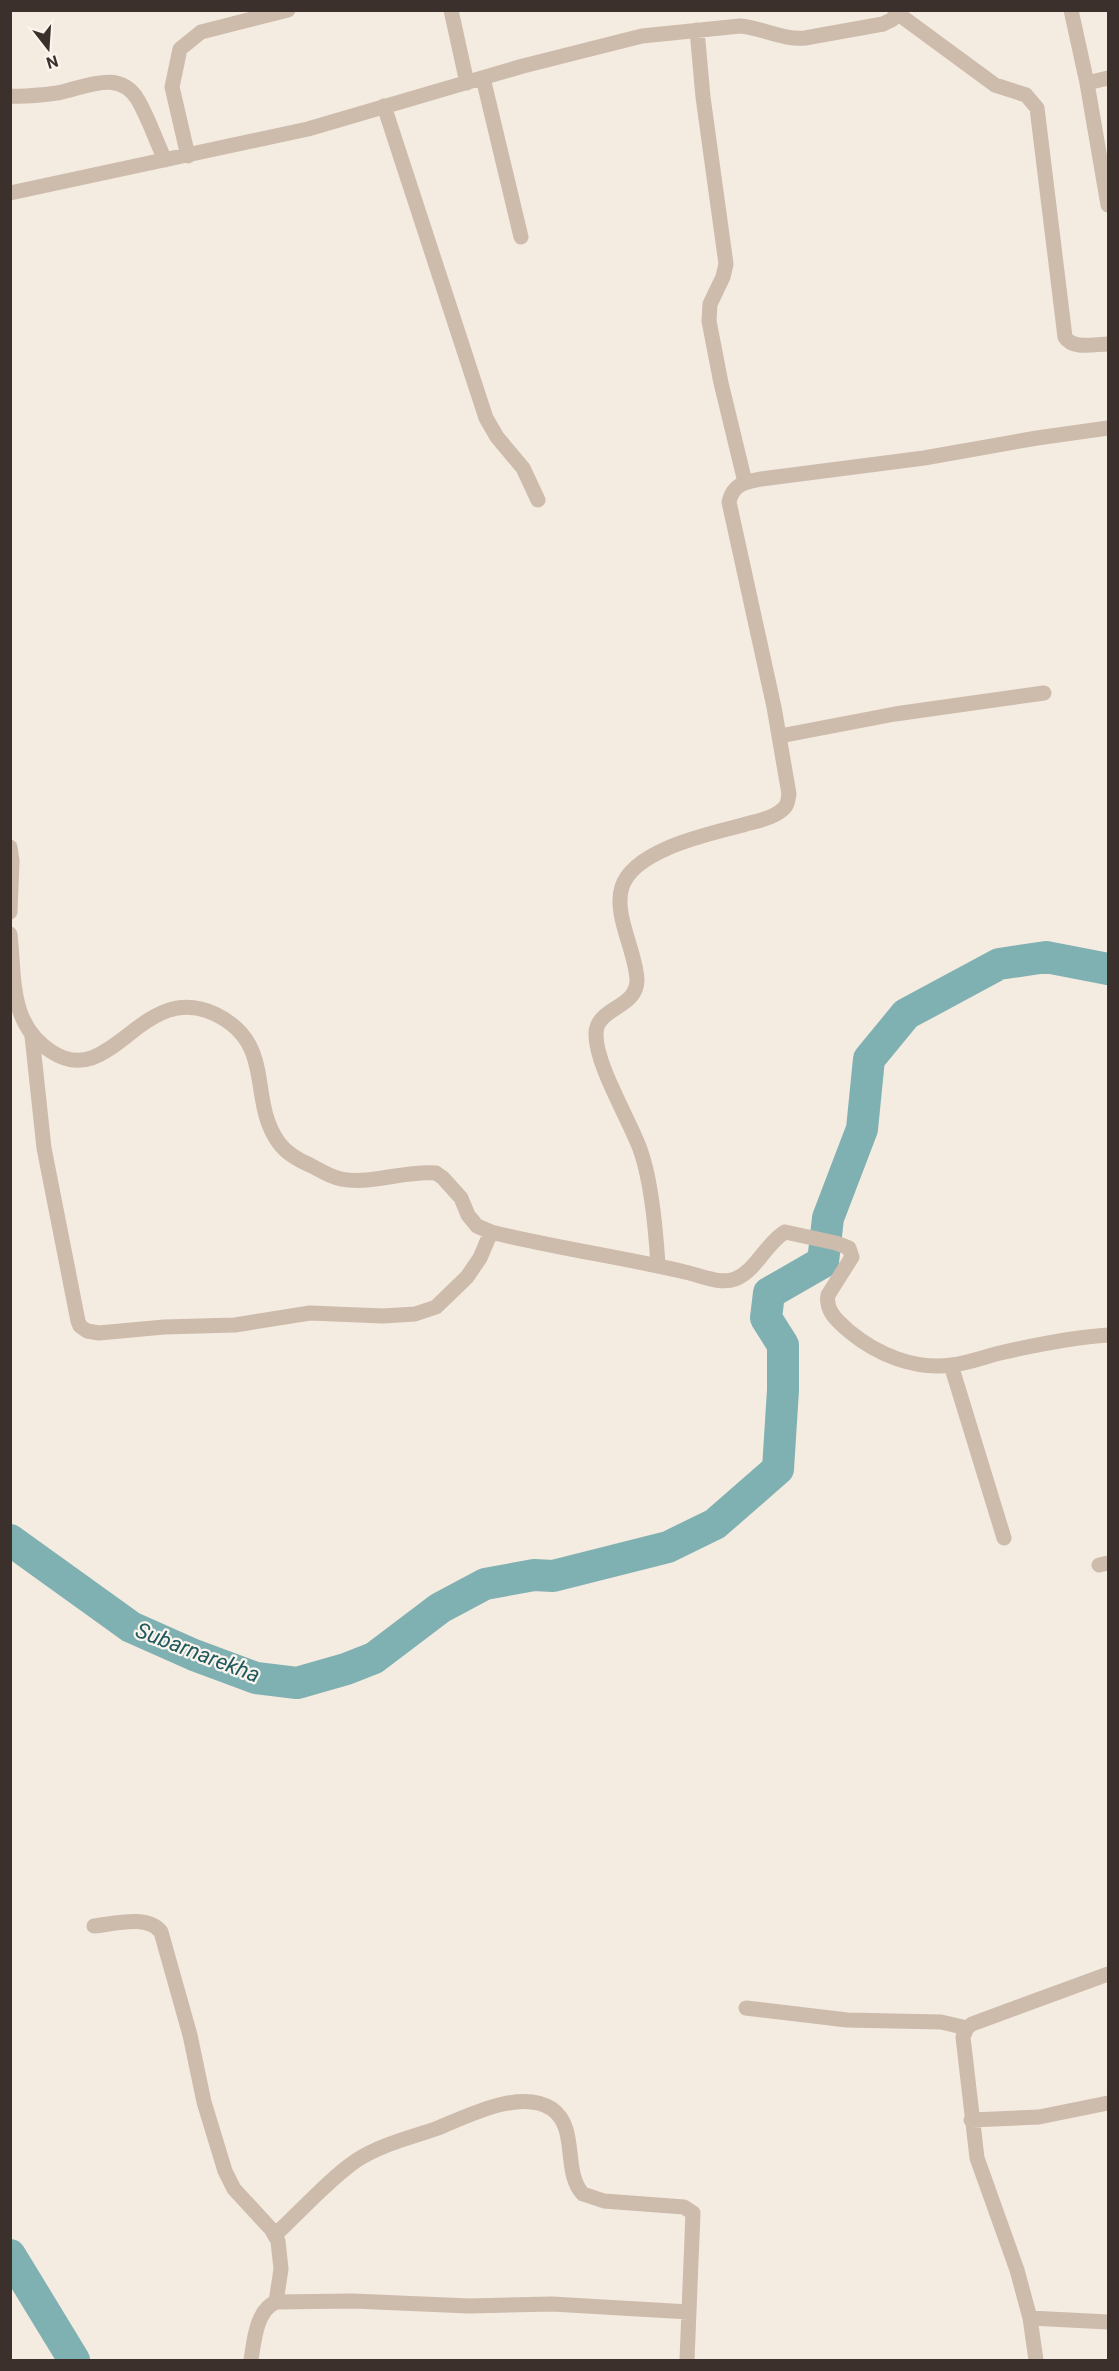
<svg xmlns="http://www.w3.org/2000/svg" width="1119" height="2371" viewBox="0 0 1119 2371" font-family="Roboto,sans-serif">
<rect width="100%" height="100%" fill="#f4ebe1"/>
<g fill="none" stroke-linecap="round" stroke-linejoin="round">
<!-- river -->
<path stroke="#7fb0b2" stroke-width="32" d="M10,1540L131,1627L194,1655L256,1678L297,1683L346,1669L374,1658L440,1608L485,1584L534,1575L553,1576L668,1547L715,1524L778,1469L783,1390V1345L766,1318L769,1293L823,1262L828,1218L862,1129L869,1059L906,1014L999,964L1046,957L1108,969
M10,2255L74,2360"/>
<!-- minor -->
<path stroke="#cdbbac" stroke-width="15" d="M451,10L467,83
M1071,10L1087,83L1108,205
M897,13L995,85L1026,95L1037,108L1065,337C1073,350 1095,344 1108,344
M697,30L703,97L726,264L723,277L710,304L709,321L721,383L745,482
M483,78L521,237
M1087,83L1108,78
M10,96C26,97 42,95 57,93C85,88 119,68 138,100C149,119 156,141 165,160
M384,106L486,418L497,437L523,468L538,500
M188,156L172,87L180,49L201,32L288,10
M10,193L308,129L523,66L642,36L740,26C763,28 782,40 805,38L883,24L893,19L897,10
M780,736L895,714L1044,693
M10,847L12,861L10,912
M10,934C15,979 9,1025 52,1052C112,1091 142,979 215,1014C277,1044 247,1099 279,1143C287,1154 300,1161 312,1166C321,1171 331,1177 341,1179C373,1185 404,1170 436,1173L443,1178L461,1198L468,1215L477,1226L491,1232C555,1248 621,1257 685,1272C700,1275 720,1285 735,1279C757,1270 765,1244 785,1232L836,1243L849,1248L852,1257L828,1295C825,1312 839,1322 850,1332C878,1355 915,1370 952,1365C968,1363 984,1357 1000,1353C1035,1345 1073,1337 1108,1335
M32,1036L44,1148L78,1321L80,1326L87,1331L99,1333L164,1327L235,1325L310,1313L383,1316L415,1314L436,1307L467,1277L480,1258L491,1232
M658,1265C656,1233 651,1179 640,1149C629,1119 596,1065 596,1035C595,1007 637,1009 637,980C636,951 613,915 622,887C634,849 710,834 743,825C756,821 776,818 785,807C788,804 788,799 789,794L774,707L729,502C733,484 745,482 761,479L924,458L1037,438L1108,428
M951,1365L1004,1538
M1099,1565L1108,1563
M94,1926C114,1924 148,1914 161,1932L190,2035L204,2102L225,2171L234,2189L271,2229L278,2241L281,2269L276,2302
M746,2008L847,2020L941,2022L967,2028
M971,2120L1039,2117L1108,2103
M276,2234C301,2211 329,2179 357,2160C382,2144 410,2138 438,2128C468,2116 521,2088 552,2109C579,2128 562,2172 583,2194L604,2201L684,2207L693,2213L687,2360
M1030,2318L1108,2322
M251,2360C254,2342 256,2310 276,2302L353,2301L469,2306L552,2304L689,2312
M1036,2360L1030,2318L1017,2270L977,2158L963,2037L967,2028L972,2024L1108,1974"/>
</g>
<g text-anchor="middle" stroke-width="4.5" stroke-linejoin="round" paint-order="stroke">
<!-- water labels -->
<g font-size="22" font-style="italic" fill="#1f5a5e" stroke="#fbf5ee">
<text transform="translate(198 1652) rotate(21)" y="8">Subarnarekha</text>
</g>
</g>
<!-- border -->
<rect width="1119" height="2371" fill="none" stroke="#3b302b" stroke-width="24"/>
<!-- north arrow -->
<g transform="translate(48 48) rotate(163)" stroke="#fbf5ee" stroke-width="4.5" paint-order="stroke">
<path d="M0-4.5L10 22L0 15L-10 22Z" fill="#3b302b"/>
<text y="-9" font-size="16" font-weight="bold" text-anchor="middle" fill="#3b302b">N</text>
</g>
</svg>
